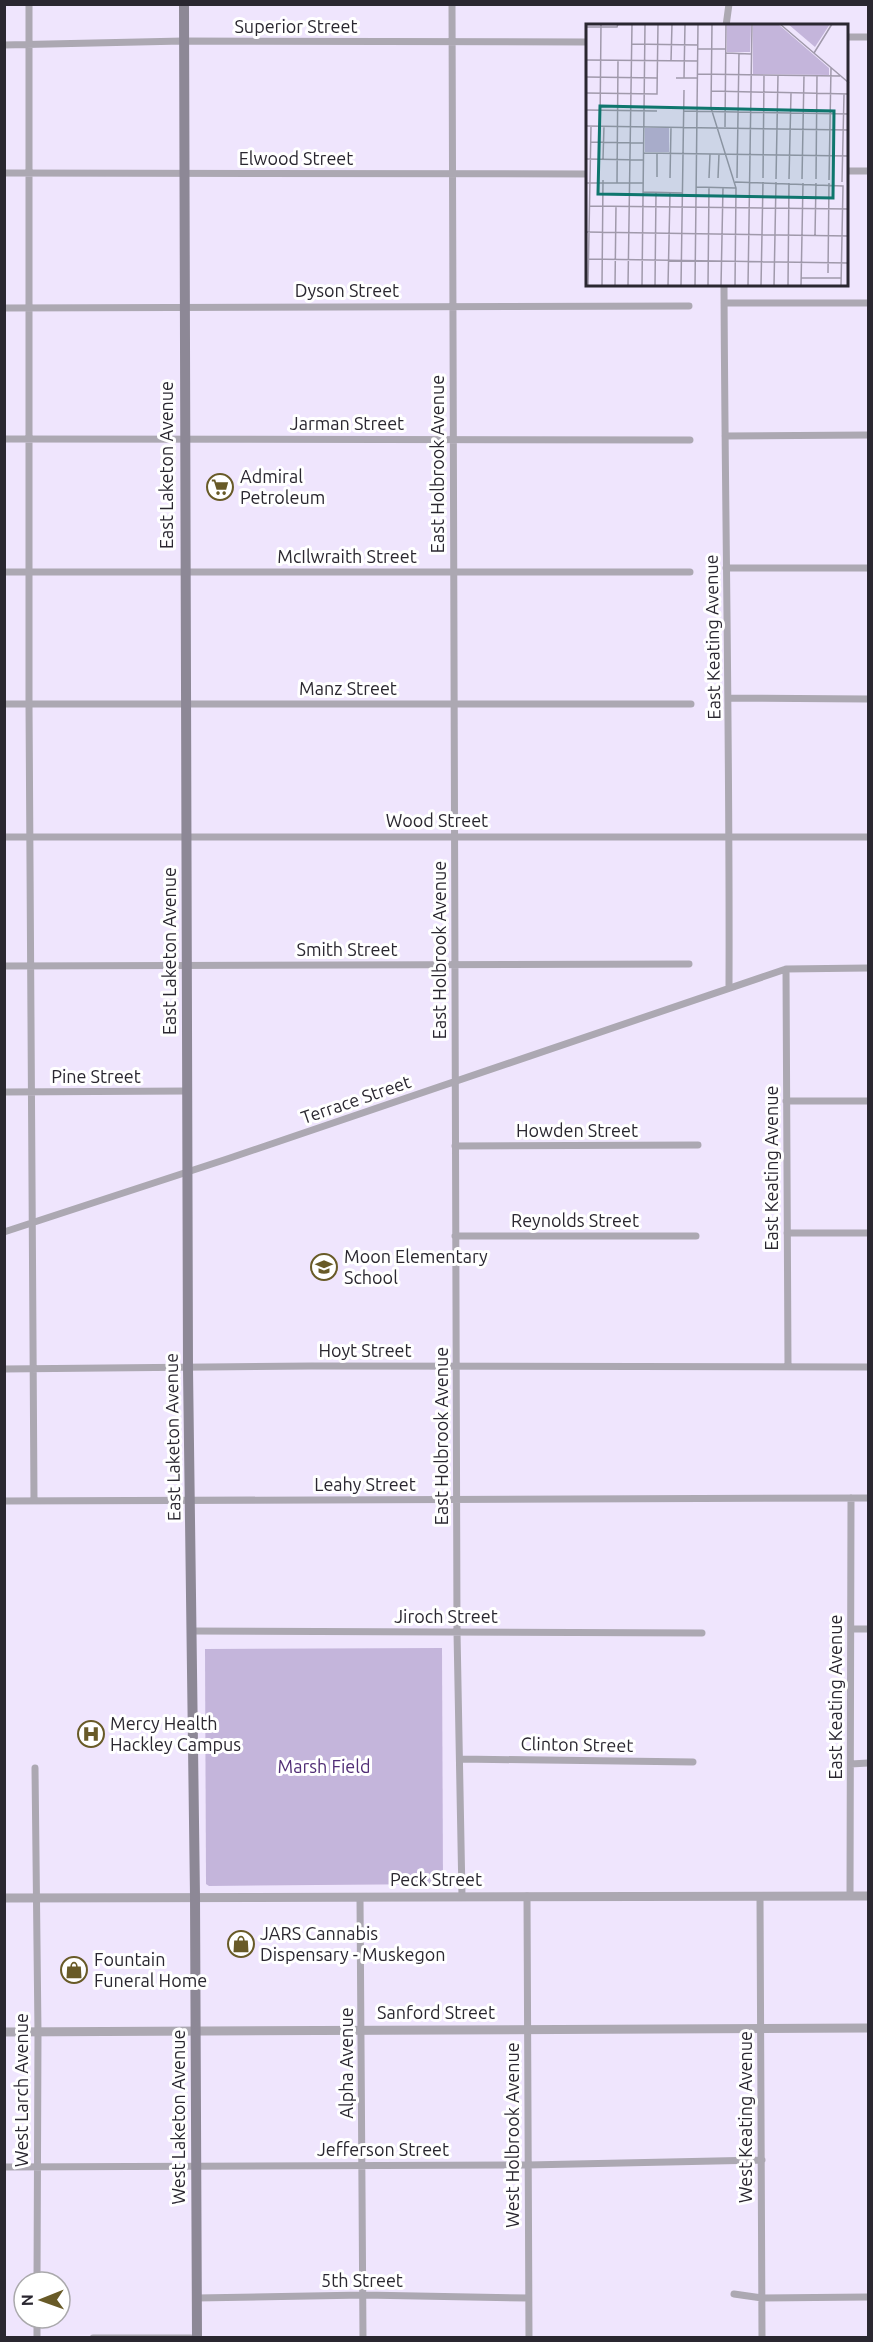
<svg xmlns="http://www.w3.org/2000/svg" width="873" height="2342" viewBox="0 0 873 2342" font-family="Ubuntu,sans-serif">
<rect width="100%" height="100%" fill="#efe5fd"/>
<!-- green -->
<path fill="#c4b5db" d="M442,1648L443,1884L209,1886L206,1884L205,1649Z"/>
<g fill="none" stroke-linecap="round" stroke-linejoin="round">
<!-- minor -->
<path stroke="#aca8b2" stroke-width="7" d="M29,4V704L34,1500
M452,4L457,1632L462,1896
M726,26L729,4
M848,37H868
M4,45L183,41L588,42
M848,171H868
M4,173L588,174
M724,285C725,519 730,753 729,988
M724,303H868
M4,308L689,306
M725,436L868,435
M4,439L690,440
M726,568H868
M4,572H690
M729,698L868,699
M4,704H691
M4,837H868
M4,966L689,964
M786,969L788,1367
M4,1092L187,1091
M786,1101H868
M455,1146L698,1145
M4,1232L227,1159L786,969L868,968
M787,1233H868
M455,1236H696
M4,1369L311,1366L868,1367
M4,1501L868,1498
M851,1629H868
M191,1631L702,1633
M460,1759L693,1762
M851,1764L868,1763
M35,1768L38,2032L37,2282
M527,1896L529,2338
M760,1896L762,2338
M850,1896L851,1498
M360,1897L363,2338
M4,2167L528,2165L762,2160
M734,2294L762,2298L868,2297
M197,2298L364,2295L528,2298
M37,2318V2338
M93,2338H191"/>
<!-- tertiary -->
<path stroke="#aca8b2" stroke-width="9" d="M4,1898L868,1896
M4,2032L868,2028"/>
<!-- secondary -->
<path stroke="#8d8896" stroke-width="10" d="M184,4L188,1369L195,1897L197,2338"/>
</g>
<!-- icons -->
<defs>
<symbol id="supermarket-ring" viewBox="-11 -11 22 22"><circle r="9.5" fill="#fff" stroke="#685a27" stroke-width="1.5"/><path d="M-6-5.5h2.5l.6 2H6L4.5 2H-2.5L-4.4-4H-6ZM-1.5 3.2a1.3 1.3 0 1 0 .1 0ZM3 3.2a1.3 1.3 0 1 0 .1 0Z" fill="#685a27"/></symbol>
<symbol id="school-ring" viewBox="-11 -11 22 22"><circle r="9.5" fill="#fff" stroke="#685a27" stroke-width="1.5"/><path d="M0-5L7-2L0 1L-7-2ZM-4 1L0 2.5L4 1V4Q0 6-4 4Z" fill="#685a27"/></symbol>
<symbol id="hospital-ring" viewBox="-11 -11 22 22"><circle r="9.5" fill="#fff" stroke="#685a27" stroke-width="1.5"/><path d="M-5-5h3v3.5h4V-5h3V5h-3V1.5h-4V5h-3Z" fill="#685a27"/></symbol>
<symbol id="shop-ring" viewBox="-11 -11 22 22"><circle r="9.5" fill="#fff" stroke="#685a27" stroke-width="1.5"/><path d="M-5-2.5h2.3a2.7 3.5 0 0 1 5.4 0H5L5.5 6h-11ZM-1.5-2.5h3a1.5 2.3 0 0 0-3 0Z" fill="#685a27"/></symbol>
</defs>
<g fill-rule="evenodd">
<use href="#supermarket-ring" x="205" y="472" width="30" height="30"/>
<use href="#school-ring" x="309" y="1252" width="30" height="30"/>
<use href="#hospital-ring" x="76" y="1719" width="30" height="30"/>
<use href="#shop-ring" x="226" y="1929" width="30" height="30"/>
<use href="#shop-ring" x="59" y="1955" width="30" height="30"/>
</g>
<g text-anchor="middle" stroke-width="6" stroke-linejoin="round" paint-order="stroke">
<!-- street labels -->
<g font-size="18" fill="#2a2730" stroke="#fff">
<text x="296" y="33">Superior Street</text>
<text x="296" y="165">Elwood Street</text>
<text x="347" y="297">Dyson Street</text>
<text x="347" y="430">Jarman Street</text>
<text transform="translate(438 464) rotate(-90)" y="6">East Holbrook Avenue</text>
<text transform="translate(167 465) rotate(-90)" y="6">East Laketon Avenue</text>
<text x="347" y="563">McIlwraith Street</text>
<text transform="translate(713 637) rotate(-91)" y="6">East Keating Avenue</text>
<text x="348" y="695">Manz Street</text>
<text x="437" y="827">Wood Street</text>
<text x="347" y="956">Smith Street</text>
<text transform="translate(440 950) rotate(-90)" y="6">East Holbrook Avenue</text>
<text transform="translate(170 951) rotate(-90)" y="6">East Laketon Avenue</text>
<text x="96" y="1083">Pine Street</text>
<text transform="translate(356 1100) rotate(-19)" y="6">Terrace Street</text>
<text x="577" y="1137">Howden Street</text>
<text transform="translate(772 1168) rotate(-90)" y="6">East Keating Avenue</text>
<text x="575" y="1227">Reynolds Street</text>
<text x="365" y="1357">Hoyt Street</text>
<text transform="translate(442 1436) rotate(-90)" y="6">East Holbrook Avenue</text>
<text transform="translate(173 1437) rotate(-91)" y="6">East Laketon Avenue</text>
<text x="365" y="1491">Leahy Street</text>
<text x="446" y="1623">Jiroch Street</text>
<text transform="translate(836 1697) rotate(-90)" y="6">East Keating Avenue</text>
<text transform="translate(577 1745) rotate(1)" y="6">Clinton Street</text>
<text x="436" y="1886">Peck Street</text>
<text x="436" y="2019">Sanford Street</text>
<text transform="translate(347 2063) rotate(-90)" y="6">Alpha Avenue</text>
<text transform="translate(22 2090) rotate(-90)" y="6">West Larch Avenue</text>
<text transform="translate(179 2117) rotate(-90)" y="6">West Laketon Avenue</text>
<text transform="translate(746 2117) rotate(-90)" y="6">West Keating Avenue</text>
<text transform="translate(513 2135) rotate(-90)" y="6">West Holbrook Avenue</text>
<text x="383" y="2156">Jefferson Street</text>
<text x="362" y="2287">5th Street</text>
</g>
<!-- poi labels -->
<g font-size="18" fill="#2a2730" stroke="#fff" text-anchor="start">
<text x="240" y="483">Admiral<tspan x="240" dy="21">Petroleum</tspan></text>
<text x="344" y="1263">Moon Elementary<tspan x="344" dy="21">School</tspan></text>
<text x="110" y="1730">Mercy Health<tspan x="110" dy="21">Hackley Campus</tspan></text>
<text x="260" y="1940">JARS Cannabis<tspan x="260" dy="21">Dispensary - Muskegon</tspan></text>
<text x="94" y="1966">Fountain<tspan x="94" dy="21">Funeral Home</tspan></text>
</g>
<!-- park labels -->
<g font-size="18" fill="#512e76" stroke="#fff">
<text x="324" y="1773">Marsh Field</text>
</g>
</g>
<!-- overview -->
<g transform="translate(586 24)">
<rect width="262" height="262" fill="#efe5fd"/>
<path d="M141,0H165L164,28H141ZM167,0H192L243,44V51L167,50ZM202,0H244L229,23ZM59,104H83V128H59Z" fill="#c4b5db"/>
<path fill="none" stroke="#a099ab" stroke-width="1.5" d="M126,0L125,84L150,164L149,262M194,0L263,59M0,3H31L32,0M45,20L112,21M112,25H140M140,29L165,30M228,29L246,0M0,36L112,37M85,37L86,0M112,50L254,52M0,53L72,54M90,54H112M98,54L99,0M125,67L263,70M0,69L71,70L72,0M0,86L71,87M98,87L263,90M0,102L263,106M14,102L15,0M139,103L140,0M4,118L58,119M58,129L263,132M0,135L58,136M17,135L18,102M71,153V129M84,154L85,103M123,154L124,130M132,154L133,130M151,154L153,29M177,154L178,51M190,155L192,51M203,155L205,69M216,155L218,51M230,155L231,51M243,156L245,44M149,158L257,162L255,262M256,158L258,70M0,159H57M31,159L32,37M110,163L150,164M57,168L97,169M3,182L263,185M0,208L263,212M229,211L230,159M3,235L263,239M242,249L243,159M215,254H255M2,262L5,102M16,262L17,156M29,262L30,182M42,262L46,0M56,262L59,0M69,262L70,169M82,262L84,169M95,262L98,66M109,262L112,0M122,262L123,163M135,262L137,163M162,262L166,0M175,262L177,158M188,262L190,158M202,262L203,159M215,262L217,159"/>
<path fill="#0f766e" fill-opacity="0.15" stroke="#0f766e" stroke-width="3" d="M14,82L248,87L247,174L12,170Z"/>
<rect width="262" height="262" fill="none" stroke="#2a2730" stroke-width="3"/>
</g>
<!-- border -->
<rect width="873" height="2342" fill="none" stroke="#2a2730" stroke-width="12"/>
<!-- north arrow -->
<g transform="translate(42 2300) rotate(269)"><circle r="28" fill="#ffffff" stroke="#aaa9ac" stroke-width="1.5"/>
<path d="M0-4.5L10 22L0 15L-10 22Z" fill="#685a27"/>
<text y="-9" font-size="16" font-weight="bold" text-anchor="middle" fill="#2a2730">N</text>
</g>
</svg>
